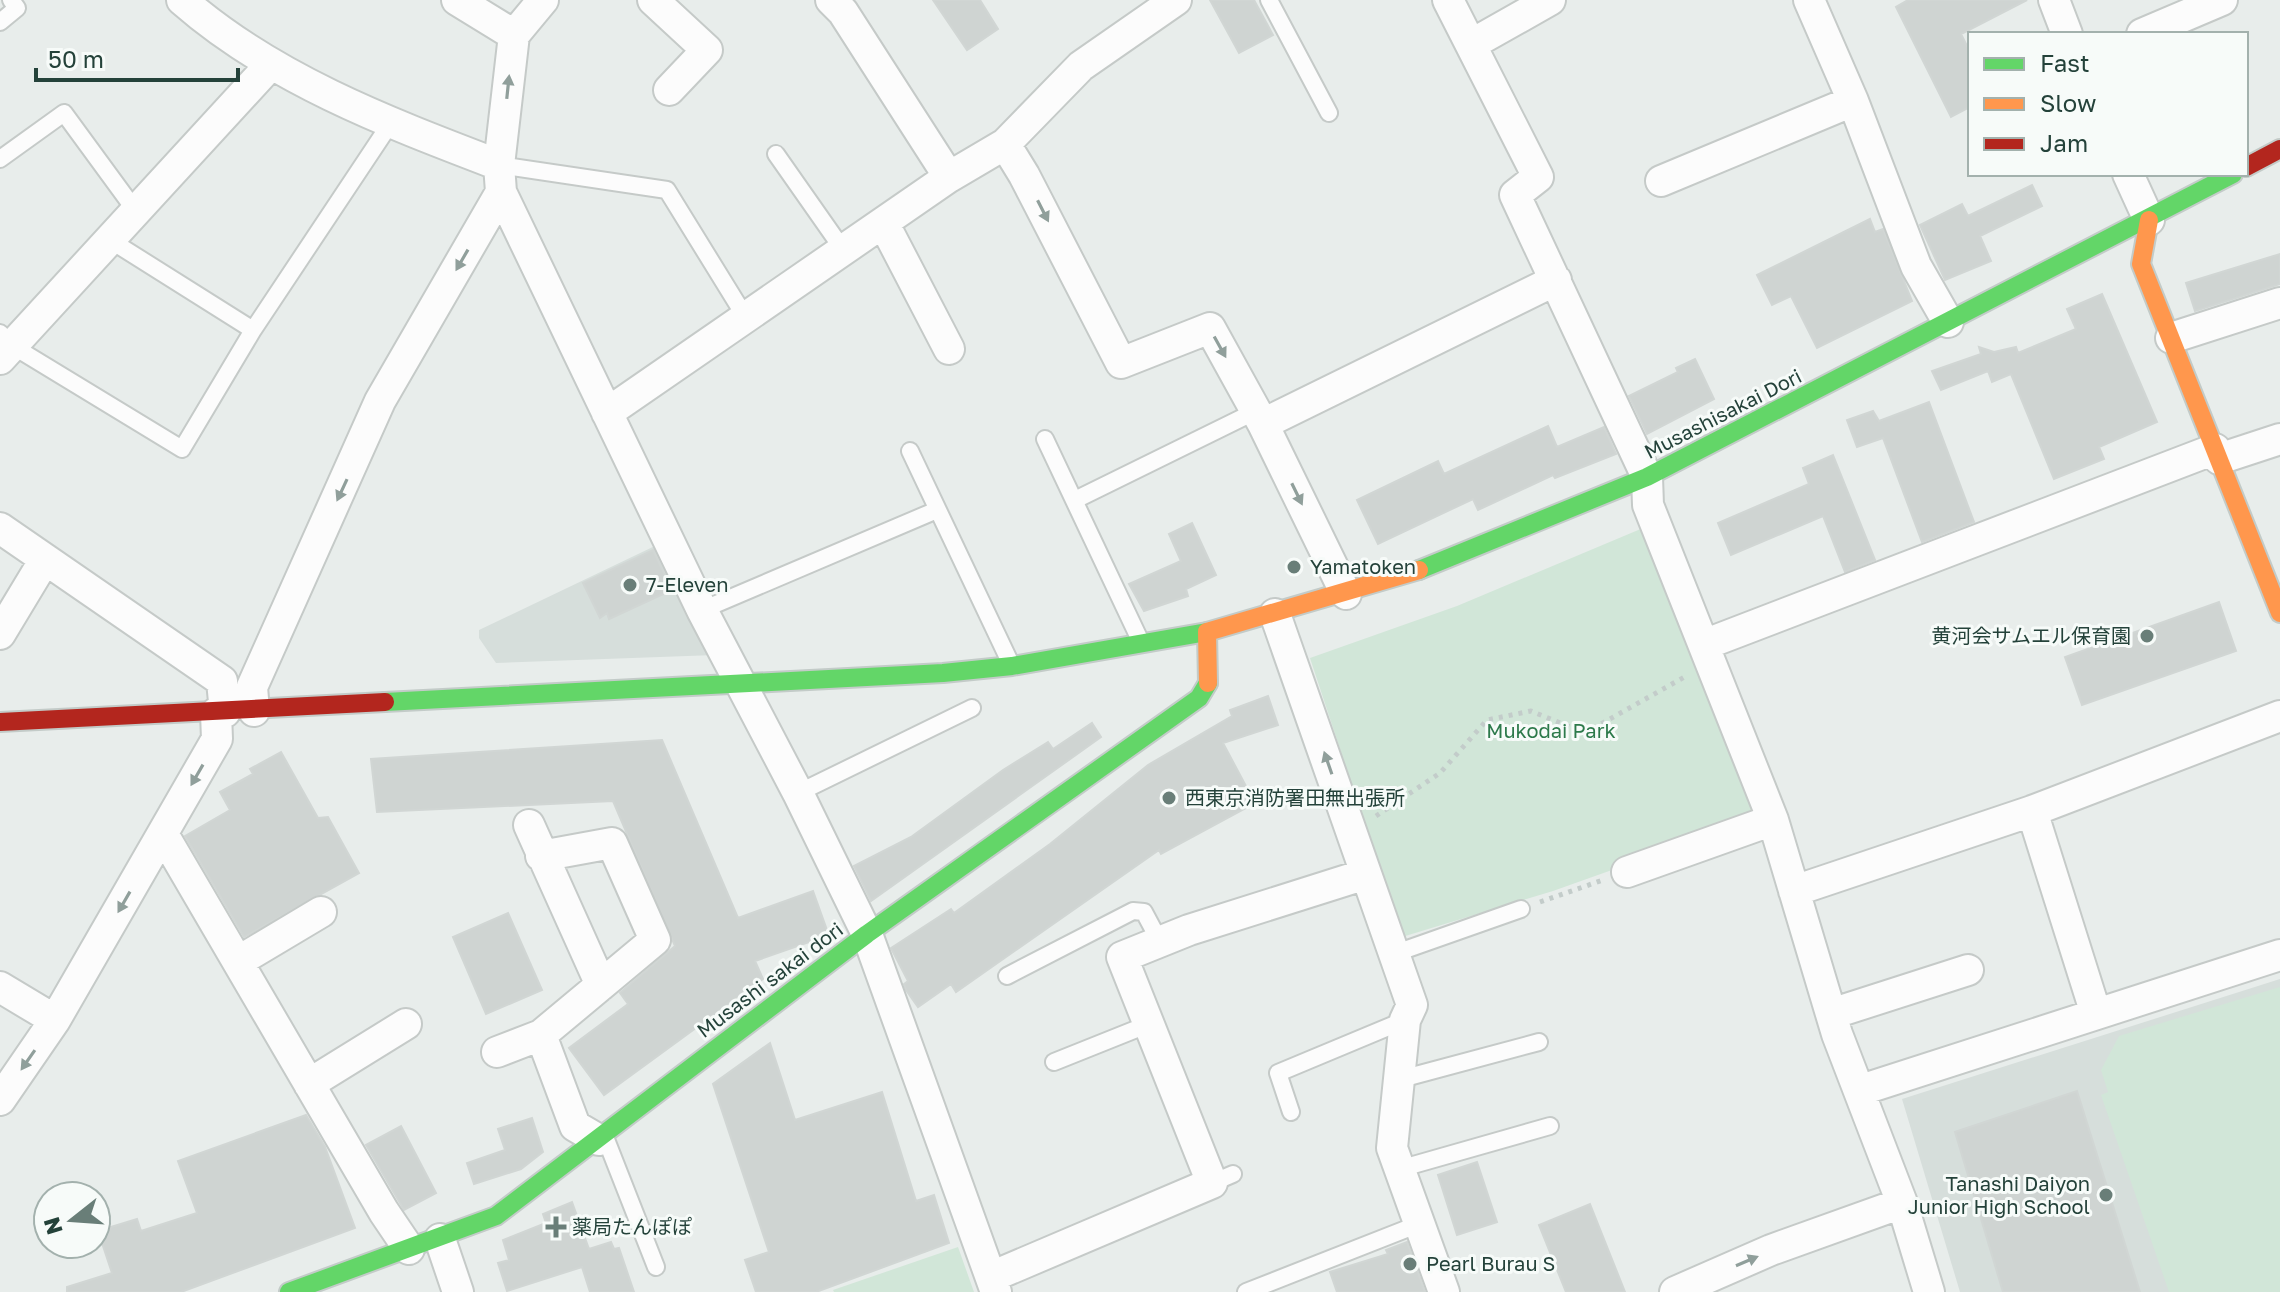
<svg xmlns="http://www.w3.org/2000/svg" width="2280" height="1292" viewBox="0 0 2280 1292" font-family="'Golos Text','Noto Sans JP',sans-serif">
<rect width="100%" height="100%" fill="#e8edeb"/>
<!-- built -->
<path fill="#d6dedb" d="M659,544L715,655L496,663L479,638V630Z
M2280,979V1292H1960L1902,1099Z"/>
<!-- green -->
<path fill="#d1e6d8" d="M1643,528L1755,819L1553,891L1402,937L1310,658L1457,606Z
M2280,987V1292H2169L2101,1095L2108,1092L2101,1070L2119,1036Z
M958,1247L974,1292H834L833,1290Z"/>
<!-- building -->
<path fill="#cfd4d2" stroke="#d1d6d4" stroke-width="2" d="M933,0H980L998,29L967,50Z
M1210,0H1254L1273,35L1239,53Z
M1908,0H2027L1961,34L1970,52V107L1951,117L1896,7Z
M2032,185L2042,206L1980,236L1991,261L1945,280L1920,225L1962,204L1968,216Z
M1870,219L1875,232L1883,229L1912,301L1817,348L1791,296L1772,305L1757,275Z
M2280,254V284L2195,311L2186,283Z
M2102,294L2157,422L2099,447L2104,459L2054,479L2011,374L1992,382L1988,371L1941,390L1932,371L1981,354L1979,347L1994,352L2016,347L2018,353L2076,329L2067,309Z
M1695,359L1714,399L1647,434L1629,396L1678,372L1676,368Z
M1929,402L1974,522L1922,542L1883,438L1857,447L1847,420L1873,411L1879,421Z
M1548,426L1557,447L1604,427L1616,454L1555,478L1553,475L1478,510L1473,499L1378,544L1357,500L1438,461L1444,474Z
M1833,455L1875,560L1845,572L1823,516L1731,555L1718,523L1809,484L1803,468Z
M1192,523L1216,575L1186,589L1188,596L1144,611L1129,584L1181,561L1169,534Z
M653,550L672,590L609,619L607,613L600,618L583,583Z
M2219,602L2236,651L2082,705L2065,657Z
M1268,696L1278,725L1223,743L1255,803L1161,854L1159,850L956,992L951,984L918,1007L906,990L904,984L908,981L891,948L951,909L954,913L1050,844L1148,765L1232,716L1230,710Z
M1092,723L1101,737L871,901L854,866L911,837L1003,770L1048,742L1053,749Z
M662,740L738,918L813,891L828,933L810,946L809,942L755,961L763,979L604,1095L569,1048L628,1004L620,993L675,946L613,801L377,812L371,759Z
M281,752L318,818L328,817L359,873L244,937L185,836L230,810L220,792L253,774L250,769Z
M508,913L542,990L486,1014L453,937Z
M770,1043L795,1120L882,1092L916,1201L934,1195L949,1243L816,1292H756L745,1260L769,1252L713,1084Z
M2077,1091L2140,1292H2003L1955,1132Z
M306,1115L325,1147L355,1228L181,1292H67V1287L112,1273L98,1231L137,1219L141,1231L197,1213L178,1161Z
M532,1118L543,1152L521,1169L474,1184L467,1163L505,1150L498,1129Z
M401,1126L436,1193L404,1210L366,1145Z
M1477,1162L1497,1222L1457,1235L1438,1175Z
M572,1202L589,1249L611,1242L614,1249L619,1248L634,1292H590L582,1267L507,1291L498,1263L509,1260L503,1240L546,1223L543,1214Z
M1590,1204L1625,1292H1566L1539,1225Z
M1407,1242L1425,1292H1337L1330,1272L1388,1254L1386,1250Z"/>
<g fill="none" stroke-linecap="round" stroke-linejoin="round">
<defs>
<path id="lane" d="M1269,0L1329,113
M0,22L17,8L11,0
M776,154L844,251
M0,159L64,113L135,210
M499,165L667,190L746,318
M110,240L253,330
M0,333L11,345L182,449L253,330L390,124
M1045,439L1140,640
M910,451L1010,662
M1077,499L1256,411
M702,610L937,510
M798,793L972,708
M1396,953L1521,909
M1007,976L1133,911L1144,912L1160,942
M1054,1062L1149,1024
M1401,1079L1539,1042
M1291,1112L1278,1073L1405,1020
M605,1137L656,1267
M1399,1169L1550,1126
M1212,1183L1233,1174
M1246,1292L1419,1224"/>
<path id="street" d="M182,0C272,79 389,123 499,165
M457,0L514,35
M543,0L514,35L499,165L501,192L702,610L798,793L867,934L996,1292
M653,0L707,50L669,90
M831,0L843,12L949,177
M1448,0L1538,177L1515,195L1647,477L1648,505L1773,820L1837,1034L1902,1203L1929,1292
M1809,0L1853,101L1916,266L1948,322
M2054,0L2067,34
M2142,34L2222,0
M1472,44L1550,0
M1005,144L1024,175L1121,363L1210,328L1263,424L1346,594
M2128,174L2149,220
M1661,181L1853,101
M884,224L949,349
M2171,338L2280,303
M0,359L271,64
M607,413L949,177L1005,144L1081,66L1176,0
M1263,424L1556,280
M2219,459L2280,439
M0,528L222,681L225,712
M1275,614L1412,1005L1405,1020L1392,1148L1444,1292
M0,634L44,561
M1706,644L2215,449
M254,711L252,687L380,401L501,192
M2032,811L2096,1014
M529,825L601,985
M163,834L384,1212L409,1249
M1627,872L1773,820
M1794,891L2032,811L2280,716
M239,961L321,912
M0,987L55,1020
M1831,1014L1968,970
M541,1035L575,1126L599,1140
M497,1052L541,1035L655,940L612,843L541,856
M309,1084L406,1024
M1861,1090L2280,955
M0,1100L55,1020L217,739L216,713
M440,1239L458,1292
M991,1277L1212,1183L1122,957L1189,930L1366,874
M1675,1292L1771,1250L1902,1203"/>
<path id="fast" d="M1419,570L1647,477L2233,174
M385,702L943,673L1012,666L1207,632
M289,1292L496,1216L867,934L1199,698L1208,683"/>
<path id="slow" d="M2149,220L2141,264L2280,613
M1208,683L1207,632L1419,570"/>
<path id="jam" d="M2246,167L2280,149
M0,722L385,702"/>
</defs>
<!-- lane casing -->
<use href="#lane" stroke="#c5cac8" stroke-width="20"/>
<!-- street casing -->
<use href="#street" stroke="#c5cac8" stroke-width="34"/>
<!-- fast casing -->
<use href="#fast" stroke="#c3cbc8" stroke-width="22"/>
<!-- slow casing -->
<use href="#slow" stroke="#c3cbc8" stroke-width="22"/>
<!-- jam casing -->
<use href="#jam" stroke="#c3cbc8" stroke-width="22"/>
<!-- path -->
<path stroke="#c3ccca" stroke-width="5" stroke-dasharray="4 6" stroke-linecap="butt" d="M1376,816L1440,773L1487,720L1531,711L1585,733L1688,675
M1540,902L1603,880"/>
<!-- lane -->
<use href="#lane" stroke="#fcfcfc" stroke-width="16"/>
<!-- street -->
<use href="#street" stroke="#fcfcfc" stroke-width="30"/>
<!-- fast -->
<use href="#fast" stroke="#63d668" stroke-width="18"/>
<!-- slow -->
<use href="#slow" stroke="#ff974d" stroke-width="18"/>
<!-- jam -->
<use href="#jam" stroke="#b3261e" stroke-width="18"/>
</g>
<!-- one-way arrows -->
<defs><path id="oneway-solid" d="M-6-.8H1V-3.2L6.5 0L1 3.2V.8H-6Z" transform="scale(2)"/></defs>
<g fill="#909f9b">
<use href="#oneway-solid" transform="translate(508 87) rotate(-84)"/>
<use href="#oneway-solid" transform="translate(1043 211) rotate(63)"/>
<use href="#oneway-solid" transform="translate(462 260) rotate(120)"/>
<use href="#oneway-solid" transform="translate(1220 347) rotate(61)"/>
<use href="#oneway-solid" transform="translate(342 490) rotate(115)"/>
<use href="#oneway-solid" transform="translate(1297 494) rotate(64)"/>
<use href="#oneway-solid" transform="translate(1328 763) rotate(-109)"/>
<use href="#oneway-solid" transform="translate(197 775) rotate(120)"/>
<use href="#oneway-solid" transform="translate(124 902) rotate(120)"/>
<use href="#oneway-solid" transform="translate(28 1060) rotate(125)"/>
<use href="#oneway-solid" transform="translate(1747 1261) rotate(-23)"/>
</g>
<!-- markers -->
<g fill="#697e78" stroke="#f7fbf9" stroke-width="3">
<circle cx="1294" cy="567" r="8"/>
<circle cx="630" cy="585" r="8"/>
<circle cx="2147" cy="636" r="8"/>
<circle cx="1169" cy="798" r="8"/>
<circle cx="2106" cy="1195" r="8"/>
<path d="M552 1215h8v8h8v8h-8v8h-8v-8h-8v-8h8z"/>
<circle cx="1410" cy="1264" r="8"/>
</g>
<g text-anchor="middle" stroke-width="6" stroke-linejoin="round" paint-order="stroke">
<!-- street labels -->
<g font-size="20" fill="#24423a" stroke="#f7fbf9">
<text transform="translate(1723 414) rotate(-27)" y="7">Musashisakai Dori</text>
<text transform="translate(770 980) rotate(-37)" y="7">Musashi sakai dori</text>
</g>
<!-- poi labels -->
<g font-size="20" fill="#24423a" stroke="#f7fbf9" text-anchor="start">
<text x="1310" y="574">Yamatoken</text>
<text x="646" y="592">7-Eleven</text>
<text x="2131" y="643" text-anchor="end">黄河会サムエル保育園</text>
<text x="1185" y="805">西東京消防署田無出張所</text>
<text x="2090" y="1191" text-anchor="end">Tanashi Daiyon<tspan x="2090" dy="23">Junior High School</tspan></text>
<text x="572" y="1234">薬局たんぽぽ</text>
<text x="1426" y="1271">Pearl Burau S</text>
</g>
<!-- park labels -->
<g font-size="20" fill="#2d7a4b" stroke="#f7fbf9">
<text x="1551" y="738">Mukodai Park</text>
</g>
</g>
<!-- legend -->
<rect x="1968" y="32" width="280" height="144" fill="#f7fbf9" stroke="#a3b1ad" stroke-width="2"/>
<rect x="1984" y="58" width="40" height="12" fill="#63d668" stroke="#a3b1ad" stroke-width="2"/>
<text x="2040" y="72" font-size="24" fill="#24423a">Fast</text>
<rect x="1984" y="98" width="40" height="12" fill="#ff974d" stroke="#a3b1ad" stroke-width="2"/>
<text x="2040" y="112" font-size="24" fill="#24423a">Slow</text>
<rect x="1984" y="138" width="40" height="12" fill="#b3261e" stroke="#a3b1ad" stroke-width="2"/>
<text x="2040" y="152" font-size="24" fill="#24423a">Jam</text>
<!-- north arrow -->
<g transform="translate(72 1220) rotate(253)"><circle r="38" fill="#f7fbf9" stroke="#a3b1ad" stroke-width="2"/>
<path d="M0-6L14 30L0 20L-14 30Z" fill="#697e78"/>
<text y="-12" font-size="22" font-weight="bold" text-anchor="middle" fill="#24423a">N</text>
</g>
<!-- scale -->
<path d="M36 68v12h202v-12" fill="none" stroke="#24423a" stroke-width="4"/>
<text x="48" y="68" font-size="24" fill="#24423a" stroke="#f7fbf9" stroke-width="6" paint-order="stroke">50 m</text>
</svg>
